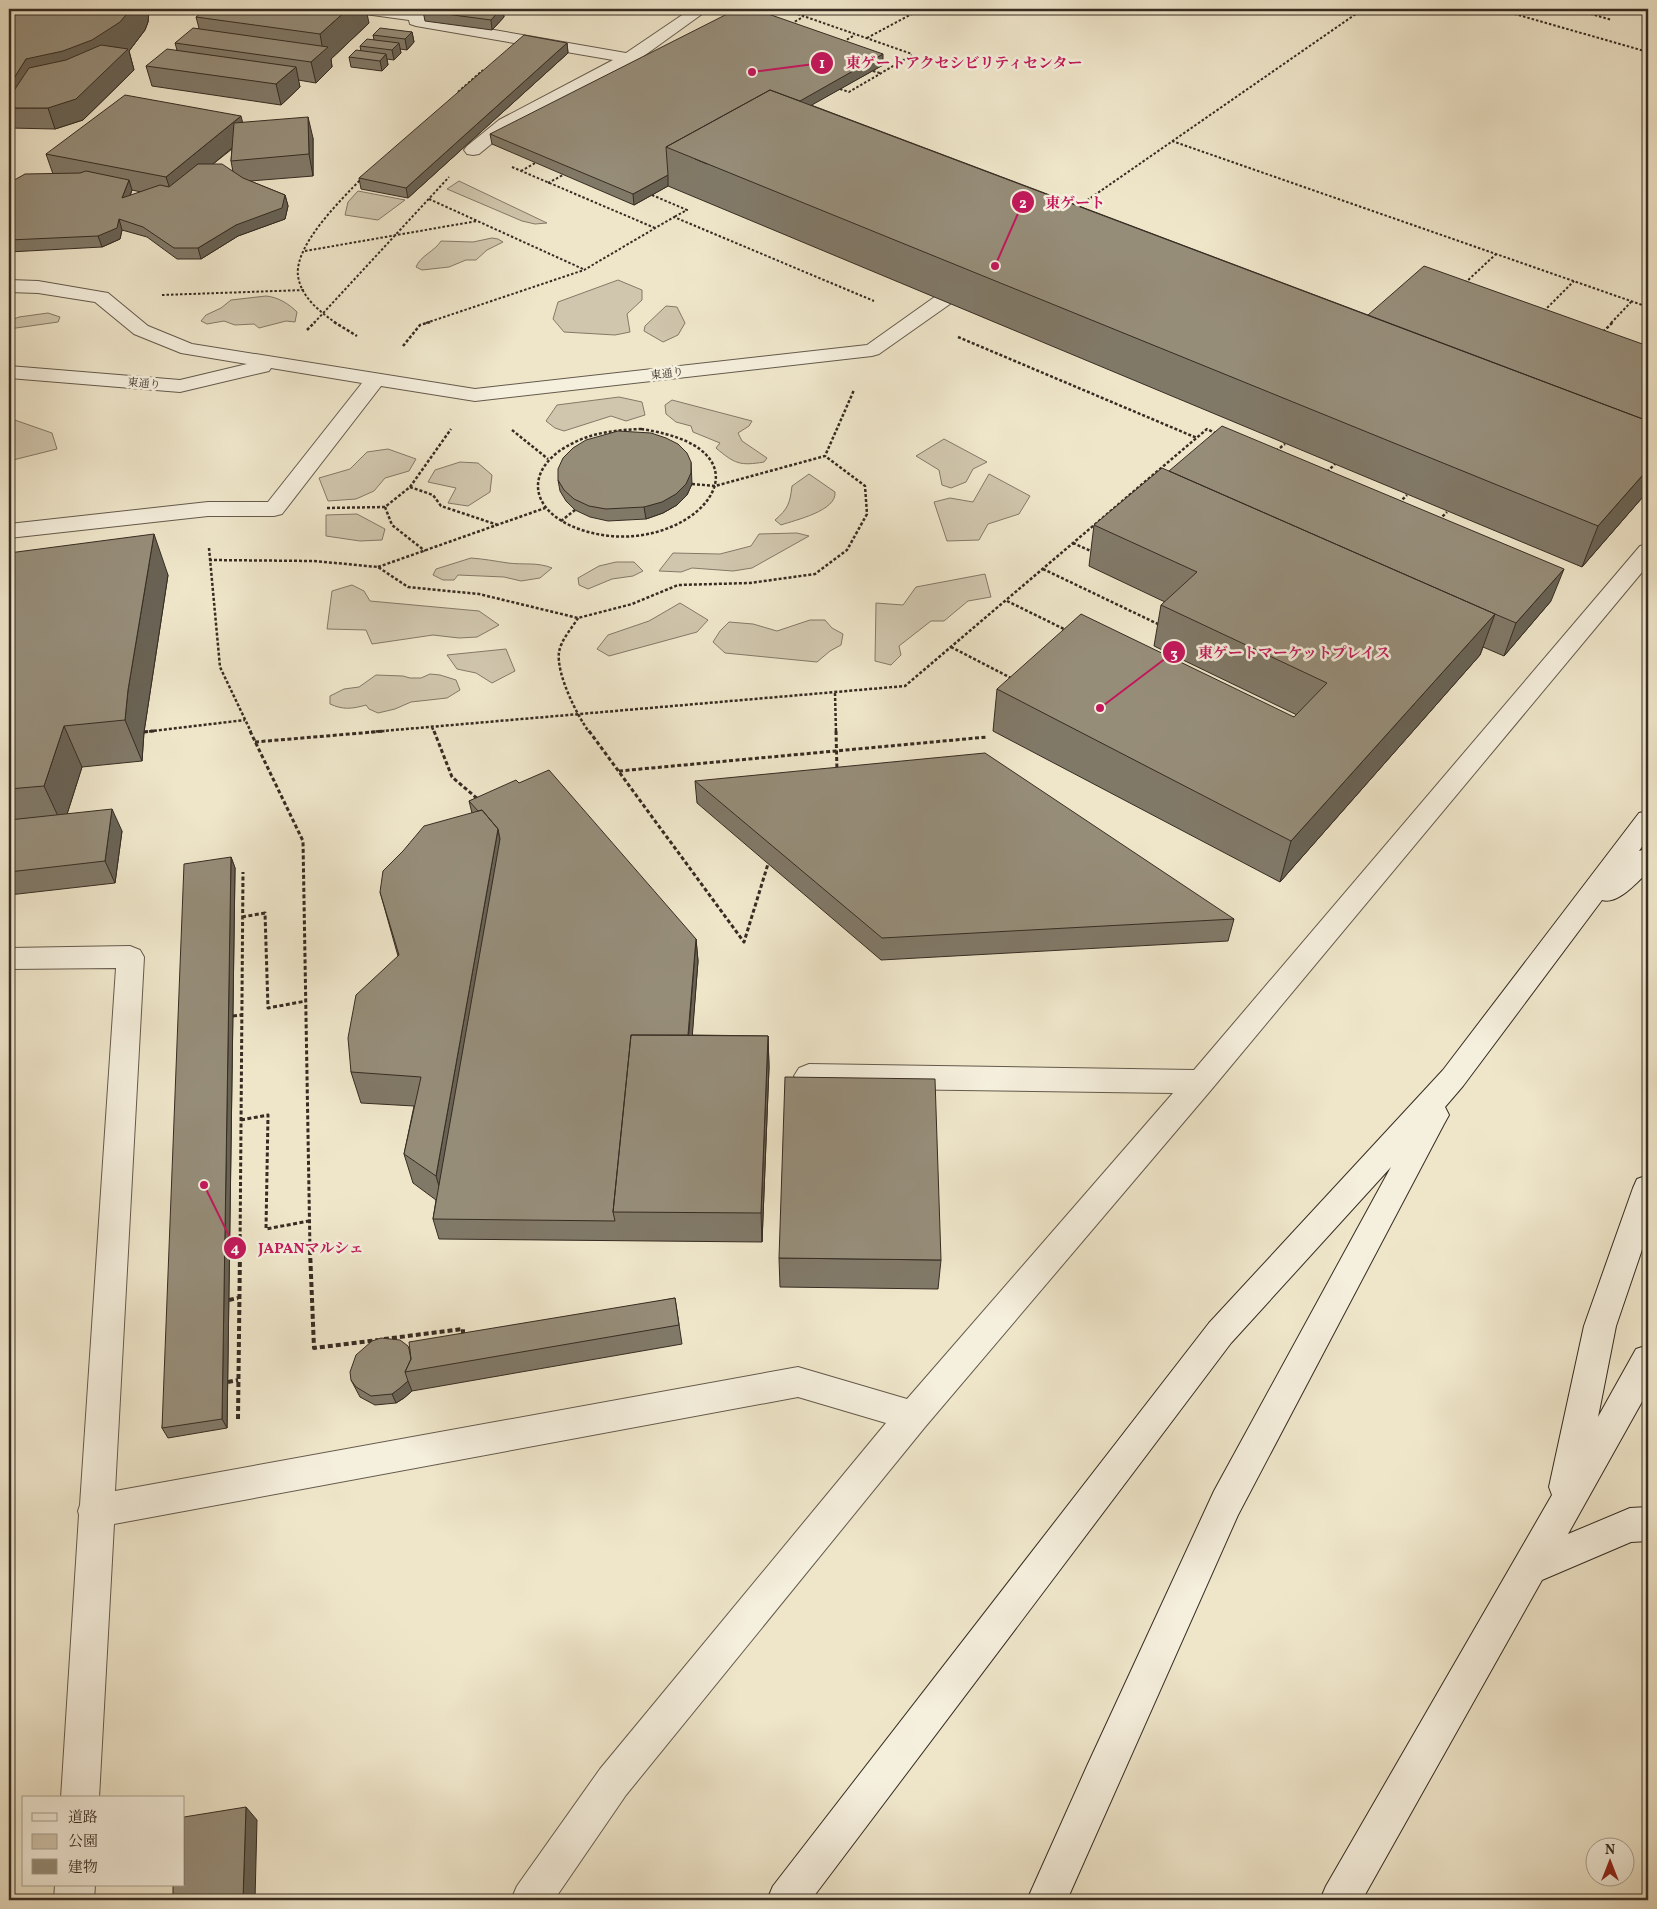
<svg xmlns="http://www.w3.org/2000/svg" width="1657" height="1909" viewBox="0 0 1657 1909" font-family="Vollkorn,'Noto Serif JP',serif">
<rect width="100%" height="100%" fill="#efe6ca"/>
<filter id="stains"><feTurbulence type="fractalNoise" baseFrequency=".004" numOctaves="4"/><feColorMatrix values="0 0 0 0 .2 0 0 0 0 .09 0 0 0 0 .02 0 0 0 .5 -.17"/></filter>
<radialGradient id="worn" r=".72"><stop offset=".6" stop-color="#630" stop-opacity="0"/><stop offset="1" stop-color="#630" stop-opacity=".3"/></radialGradient>
<!-- green -->
<path fill="#d0c6ad" stroke="#837968" d="M459,181L547,223L535,224L522,221L447,189Z
M358,191L405,200L378,220L345,215L348,202Z
M492,238L498,239L503,242L487,250L476,260H466L449,267L422,270L416,267C420,256 435,251 441,241L473,242Z
M618,280L642,290V300L627,314L630,332L615,335L564,332L553,319L558,302Z
M266,296C278,297 289,304 297,312L295,322L286,321L259,328L254,324L235,325L224,321L207,324L201,321L206,315L221,308L231,300Z
M666,306L677,307L685,323L678,335L663,342L644,331L645,326Z
M48,313L60,317L58,322L9,329V321L19,317Z
M619,397L642,402L645,415L626,421L611,416L564,431L555,428L546,421L557,405Z
M672,400L752,421L749,426L738,433L742,441L767,458L764,462C740,466 735,464 716,448L720,443L693,432L691,426L676,422L666,414L665,405Z
M9,418L52,433L57,449L9,461Z
M944,439L987,462L973,469L966,482L951,488L942,485L939,470L916,456Z
M388,449L416,459L409,471L385,478L374,491L356,499L328,501L319,478L350,469L367,452Z
M460,462L478,463L492,475L490,492L468,506L448,503L456,488L428,482L435,470Z
M809,474L835,492C837,511 795,520 781,525L775,520C788,509 790,503 792,486Z
M989,474L1030,496L1019,514L988,524L979,540L947,541L934,502L950,498L973,502Z
M357,514L385,529L382,540L360,541L326,536V515Z
M797,533L809,536L752,568L733,571L692,568L681,572L659,571L673,553L720,554L751,546L759,534Z
M471,558C484,559 495,561 508,563C523,565 538,562 552,568L540,578L521,581L504,577L458,575L454,580H443L433,575L436,569Z
M616,562H634L643,571L633,576L612,579L588,589L579,585L578,578L599,566Z
M985,574L991,597L968,601L944,621H931L899,646L901,655L891,665L875,661L876,603L903,605L916,587Z
M352,585L364,591L370,601L479,611L499,625L477,637L459,638L433,635L372,644L366,630L327,629L332,591Z
M680,603L708,620L697,632L609,656L597,649L608,635L649,621Z
M810,620H825L832,628L843,634L841,645L830,651L817,662L725,653L713,642L720,631L729,622L753,624L777,631Z
M506,649L515,671L492,683L476,673L457,669L447,655Z
M430,674L440,675L456,680L460,690L447,698L411,702L395,709L378,713L369,709L366,705C352,709 343,710 330,704V696L344,689L359,687L376,675L403,676L410,678H421Z"/>
<g fill="none" stroke-linecap="round" stroke-linejoin="round">
<defs>
<path id="lane" d="M357,9C379,8 402,8 423,14L425,18L626,53L691,9H709L641,58L511,128L479,154L473,155L467,154L464,150L467,146L499,120L613,60L416,26L410,24L409,20L365,14L360,12Z
M1639,9H1648V14L1642,12Z
M9,280L38,281L108,293L148,326L192,344L475,389L867,345L936,296L943,294L950,296L953,300L950,304L879,354L872,356L475,401L381,386L282,514L274,516H208L9,538V524L208,502H268L362,383L271,368L269,371L180,392L9,378V366L180,380L247,364L181,353L134,334L95,302L38,293L9,292Z
M1648,544V565L1211,1090L925,1427L626,1795L554,1900H511L517,1886L600,1769L886,1423L798,1397L114,1524L99,1798H61L79,1515L78,1511L80,1505L116,968L9,969V948L130,946L140,950L144,957L115,1491L798,1367L907,1399L1173,1093L809,1088L799,1084L794,1076L799,1068L809,1064L1194,1070L1640,546Z
M55,1885H95L94,1900H54Z"/>
<path id="secondary" d="M1648,811V838L1639,851L1648,848V872C1637,882 1618,905 1602,900L1463,1086L1445,1107L1449,1115L1444,1124L1238,1515L1067,1900H1027L1087,1766L1214,1491L1391,1167L1231,1343L811,1900H767L773,1886L1209,1323L1443,1070L1639,813Z
M1648,1175V1232L1616,1326L1598,1417L1636,1349L1648,1345V1391L1568,1534L1630,1508L1648,1507V1541L1631,1542L1542,1580L1362,1900H1320L1326,1886L1552,1495L1549,1487L1584,1326L1633,1188L1637,1179Z"/>
</defs>
<!-- lane casing -->
<use href="#lane" stroke="#645a4c" stroke-width="2"/>
<!-- secondary casing -->
<use href="#secondary" stroke="#362c22" stroke-width="2"/>
<!-- path-far3 -->
<path stroke="#362c22" stroke-width="2" stroke-dasharray="2.5 2" stroke-linecap="butt" d="M781,9L789,11
M793,9L789,11L912,54
M1497,9L1648,52
M1573,9L1612,20
M791,24L803,17
M867,38L921,9
M843,42L855,35
M873,71L880,73
M840,89L849,92L912,55
M458,92L483,70
M1172,141L1648,307
M512,167L655,228
M521,171L535,163
M548,183L563,175
M652,195L687,210L674,217
M429,199L583,269
M1076,208L1363,9
M305,251L477,221
M1465,283L1496,254
M162,295L304,290
M1544,311L1574,281
M314,323L449,177
M336,323C320,312 301,297 298,276C294,245 342,199 362,178
M426,323L584,270L674,217L874,301
M1611,323L1632,301"/>
<!-- path-far2 -->
<path stroke="#362c22" stroke-width="2.5" stroke-dasharray="3 2" stroke-linecap="butt" d="M334,322L357,336
M307,330L315,322
M1603,332L1613,322
M958,337L1197,438
M403,346L420,325L430,322
M641,429C792,451 685,567 579,529C526,510 524,466 575,442C596,432 618,430 641,429Z
M512,430L548,459
M1276,451L1285,444
M1327,472L1335,464
M692,484L715,486L825,456L854,390
M410,487L433,495L441,506L498,525
M1399,503L1407,495
M385,507L392,525L425,551
M327,508L385,507L410,487L451,429
M1439,520L1447,512
M561,521L575,510
M1073,543L1093,552
M209,548L220,667L251,732
M209,560L314,561L378,567L408,587L479,594L578,618L632,604L678,585L750,583L815,574L847,550L867,514L865,486L825,456
M378,567L545,508
M1043,569L1160,625
M1007,601L1066,630
M578,618C572,628 561,640 559,652C556,674 577,715 589,732
M951,647L1013,679
M835,693L836,732
M432,727L434,732
M144,732L245,720
M371,732L905,686L1207,429L1217,434"/>
<!-- path-far1 -->
<path stroke="#362c22" stroke-width="3" stroke-dasharray="4 2.5" stroke-linecap="butt" d="M250,731L303,841L310,1251
M434,731L452,777L479,800
M589,731L744,942L768,864
M836,731L837,771
M144,732L154,731
M255,742L385,731
M619,771L987,737
M242,917L265,913L268,1008L306,1001
M233,1016L242,1015
M241,1120L268,1115L266,1229L309,1221
M240,1251L243,872"/>
<!-- path -->
<path stroke="#362c22" stroke-width="4" stroke-dasharray="5 3" stroke-linecap="butt" d="M310,1250L314,1348L378,1340
M229,1300L238,1298
M384,1339L463,1329V1335
M228,1382L238,1380
M238,1419L240,1250"/>
<!-- lane -->
<use href="#lane" fill="#f5efdd" fill-rule="evenodd"/>
<!-- secondary -->
<use href="#secondary" fill="#f5efdd" fill-rule="evenodd"/>
</g>
<!-- wall -->
<path fill="#817968" stroke="#362c22" fill-rule="evenodd" d="M9,9H149V11L148,22L145,30L129,51L134,70L83,120L55,129L10,128L9,129Z
M425,9H503L504,17L492,30L425,21L423,11Z
M196,17L369,23L331,59L332,67L316,83L298,80L300,87L281,105L152,86L146,66L177,50L175,43L199,28Z
M412,32L414,42L407,50L400,49L401,53L394,60L387,59L388,65L382,71L351,67L349,57L361,51L360,46L374,40L373,35Z
M567,43L568,53L408,198L361,189L359,178Z
M883,65L811,105L1368,315L1648,346V491L1582,567L668,186L634,205L492,144L490,134Z
M243,123L313,138V176L250,181L285,195L288,206L285,219L238,236L201,259H177L147,237L122,230L120,239L102,247L9,252V183L53,174L46,154ZM232,149L231,161L233,172L213,164ZM132,190L141,192L130,196Z
M1169,471L1551,601L1504,656L1483,647L1480,655L1280,882L993,731L997,689L1294,717L1297,715L1154,646L1161,605L1165,602L1089,566L1094,525Z
M558,480L692,484L687,495L677,505L663,513L646,519L608,521L590,517L575,510L566,501L560,491Z
M9,553L168,575L144,732L142,761L82,767L67,814L122,831L115,883L9,895Z
M695,781L1234,919L1228,941L881,960L697,803Z
M519,783L696,939L698,961L692,1035L768,1036L769,1067L762,1242L439,1239L433,1219L436,1200L413,1183L404,1154L414,1106L361,1103L351,1072L398,956L380,892L472,813L469,801Z
M231,857L235,868L227,1428L168,1438L162,1428Z
M779,1258L941,1260L938,1289L780,1287Z
M675,1298L682,1344L412,1391L404,1398L396,1403L375,1405L360,1397L351,1380L409,1349Z"/>
<!-- shaded-wall -->
<path fill="#696355" stroke="#362c22" d="M131,9H149V11L148,22L145,30L129,51L134,70L83,120L55,129L48,108H9V86L26,59Z
M348,9H366L369,23L331,59L332,67L316,83L311,62L323,51L320,34Z
M501,9H503L504,17L492,30L491,20Z
M412,32L414,42L407,50L405,39Z
M399,43L401,53L394,60L392,50Z
M567,43L568,53L408,198L406,188Z
M386,54L388,65L382,71L380,61Z
M883,54V65L707,164L695,159Z
M296,67L300,87L281,105L276,84Z
M241,116L246,136L173,198L166,177Z
M308,117L313,138V176L309,154Z
M668,175V186L634,205L633,194Z
M129,180L132,190L125,209L122,198Z
M285,195L288,206L285,219L238,236L201,259L198,248Z
M119,219L122,230L120,239L102,247L98,236Z
M691,462L692,484L687,495L677,505L663,513L646,519L644,507Z
M1648,469V491L1582,567L1598,526Z
M154,534L168,575L144,732L142,761L125,720L128,690Z
M1564,569L1551,601L1504,656L1516,623Z
M1495,614L1480,655L1280,882L1291,841Z
M64,726L82,767L63,827L44,786Z
M112,809L122,831L115,883L105,861Z
M498,829L505,862L445,1206L436,1176Z
M231,857L235,868L227,1428L222,1419Z
M696,939L698,961L690,1066L688,1044Z
M768,1036L769,1067L762,1242L761,1213Z
M408,1381L412,1391L404,1398L396,1403L392,1394Z
M246,1807L257,1820L255,1900H243Z"/>
<!-- building -->
<path fill="#968d79" stroke="#362c22" d="M9,9H131L120,22L92,40L63,51L26,59L9,86Z
M206,9H348L320,34L196,17Z
M425,9H501L491,20L423,11Z
M737,9H754L883,54L800,101L770,90L666,147L668,175L633,194L490,134Z
M193,28L328,47L311,62L175,43Z
M380,28L412,32L405,39L373,35Z
M524,35L567,43L406,188L359,178Z
M367,39L399,43L392,50L360,46Z
M101,45L128,49L76,99L48,108H9V98L29,68L66,60Z
M167,49L296,67L276,84L146,66Z
M356,50L386,54L380,61L349,57Z
M770,90L1648,421V469L1598,526L666,147Z
M125,95L241,116L166,177L46,154Z
M308,117L309,154L231,161L234,123Z
M198,164H222L243,178L285,195L282,208L236,225L198,248H174L143,227L119,219L117,228L98,236L9,240V183L25,174L80,173L86,171L129,180L122,198L160,185L169,187Z
M1424,266L1648,346V421L1368,315Z
M1222,426L1564,569L1516,623L1495,614L1169,471Z
M618,431L651,433L666,438L678,444L687,453L691,462V473L686,484L676,494L662,502L644,507L606,509L589,506L574,499L564,490L558,480V469L563,458L573,448L586,440Z
M1162,468L1495,614L1291,841L997,689L1081,614L1294,717L1327,683L1161,605L1197,572L1094,525Z
M154,534L128,690L125,720L64,726L44,786L9,789V553Z
M985,753L1234,919L882,938L695,781Z
M549,770L696,939L688,1035H631L613,1212L615,1221L433,1219L500,839L498,829L482,810L478,811L469,801L516,780L519,783Z
M112,809L105,861L9,872V820Z
M482,810L498,829L436,1176L404,1154L421,1077L351,1072L348,1038L356,995L399,955L380,892L383,871L403,851L424,826Z
M231,857L222,1419L162,1428L184,864Z
M631,1035L768,1036L761,1213L613,1212Z
M785,1077L935,1079L941,1260L779,1258Z
M675,1298L679,1325L405,1372L411,1359L409,1342Z
M381,1338L400,1340L408,1346L409,1349L411,1359L405,1372L408,1381L400,1388L392,1394L371,1396L356,1387L351,1380L350,1372L356,1355L372,1341Z
M246,1807L243,1900H173V1885H184V1817Z"/>
<g text-anchor="middle" stroke-width="5" stroke-linejoin="round" paint-order="stroke">
<!-- far-street labels -->
<g font-size="11" fill="#362c22" stroke="#f5efdd">
<text transform="translate(667 373) rotate(-7)" y="4">東通り</text>
<text transform="translate(144 383) rotate(5)" y="4">東通り</text>
</g>
</g>
<!-- callouts -->
<path fill="none" stroke="#c2185b" stroke-width="2" d="M752 72L822 63M995 266L1023 202M1100 708L1174 652M204 1185L235 1248"/>
<g fill="#c2185b" stroke="#f5efdd" stroke-width="2">
<circle cx="752" cy="72" r="5"/>
<circle cx="995" cy="266" r="5"/>
<circle cx="1100" cy="708" r="5"/>
<circle cx="204" cy="1185" r="5"/>
<circle cx="822" cy="63" r="12"/>
<circle cx="1023" cy="202" r="12"/>
<circle cx="1174" cy="652" r="12"/>
<circle cx="235" cy="1248" r="12"/>
</g>
<g font-size="15" text-anchor="middle" font-weight="bold" fill="#fff">
<text x="822" y="68">1</text>
<text x="1023" y="208">2</text>
<text x="1174" y="658">3</text>
<text x="235" y="1253">4</text>
</g>
<g font-size="15" text-anchor="middle" font-weight="bold" fill="#c2185b" stroke="#f5efdd" stroke-width="5" stroke-linejoin="round" paint-order="stroke">
<text x="964" y="68">東ゲートアクセシビリティセンター</text>
<text x="1075" y="208">東ゲート</text>
<text x="1294" y="658">東ゲートマーケットプレイス</text>
<text x="311" y="1253">JAPANマルシェ</text>
</g>
<!-- margin -->
<rect width="1657" height="1909" fill="none" stroke="#efe6ca" stroke-width="30"/>
<rect x="10" y="10" width="1637" height="1889" fill="none" stroke="#362c22" stroke-width="2.5"/>
<rect x="15" y="15" width="1627" height="1879" fill="none" stroke="#362c22"/>
<!-- legend -->
<rect x="22" y="1796" width="162" height="90" fill="#f5efdd" stroke="#a9a192"/>
<rect x="32" y="1813" width="25" height="8" fill="#f5efdd" stroke="#a9a192"/>
<text x="68" y="1822" font-size="15" fill="#362c22">道路</text>
<rect x="32" y="1834" width="25" height="15" fill="#d0c6ad" stroke="#a9a192"/>
<text x="68" y="1846" font-size="15" fill="#362c22">公園</text>
<rect x="32" y="1859" width="25" height="15" fill="#968d79" stroke="#a9a192"/>
<text x="68" y="1872" font-size="15" fill="#362c22">建物</text>
<!-- north arrow -->
<g transform="translate(1610 1862)"><circle r="24" fill="#f5efdd" stroke="#a9a192"/>
<path d="M0-4L9 19L0 12L-9 19Z" fill="#8f2418"/>
<text y="-8" font-size="14" font-weight="bold" text-anchor="middle" fill="#362c22">N</text>
</g>
<rect width="100%" height="100%" filter="url(#stains)"/>
<rect width="100%" height="100%" fill="url(#worn)"/>
</svg>
